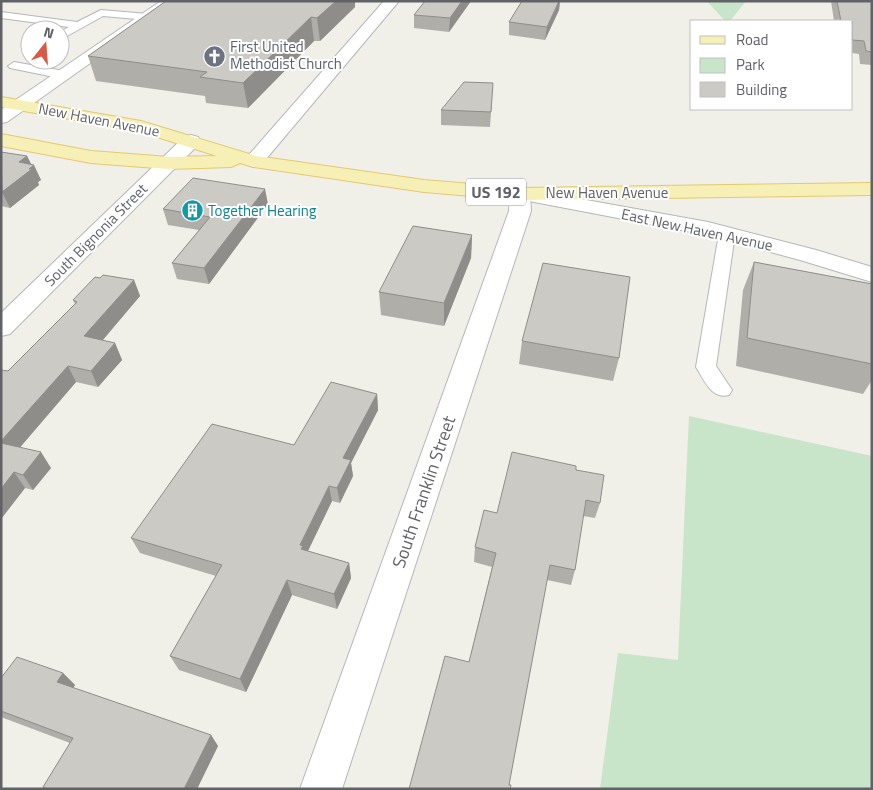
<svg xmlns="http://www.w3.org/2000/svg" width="873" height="790" viewBox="0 0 873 790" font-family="'Titillium Web',sans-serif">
<rect width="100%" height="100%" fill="#f0efe8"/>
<!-- green -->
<path fill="#c8e4c9" d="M707,1H746L730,21H725Z
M689,416L872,456V789H600L618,653L678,660Z"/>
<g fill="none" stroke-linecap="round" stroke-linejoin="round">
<defs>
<path id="service" d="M101,10L148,14L153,17L148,20L103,16L60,40V32L69,27L1,18V12L77,22Z
M14,62L64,71L70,75L64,79L10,68L8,66Z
M727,229L733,231L735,234L716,366L732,390L729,395C712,400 704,380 696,367L719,234L721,231Z"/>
<path id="minor" d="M161,1H178L7,122L1,123V110Z
M384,1H399L261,165L254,167L247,165L244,161L247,157Z
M191,135L198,137L200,141L198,145L10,334L1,336V313L184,137Z
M520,188L527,190L530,194L531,211L342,789H300L509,211L510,194L513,190Z"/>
<path id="tertiary" d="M520,188L708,222L816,250L872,267V282L800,260L707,235L513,198L510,194L513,190Z"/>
<path id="primary" d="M1,97L141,121L256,156L424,180L520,188L872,183V195L520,200L424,192L254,167L240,163L231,167L169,169L91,163L1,146V134L91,151L169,157L217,156L138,131L1,107Z"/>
</defs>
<!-- service casing -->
<use href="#service" stroke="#b5b7bb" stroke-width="2"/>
<!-- minor casing -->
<use href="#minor" stroke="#b5b7bb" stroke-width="2"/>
<!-- tertiary casing -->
<use href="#tertiary" stroke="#b5b7bb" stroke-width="2"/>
<!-- primary casing -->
<use href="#primary" stroke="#e4c96e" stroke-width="2"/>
<!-- service -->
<use href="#service" fill="#fff" fill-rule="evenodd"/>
<!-- minor -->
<use href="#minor" fill="#fff" fill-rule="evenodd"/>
<!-- tertiary -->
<use href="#tertiary" fill="#fff" fill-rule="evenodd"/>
<!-- primary -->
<use href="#primary" fill="#f7f0b6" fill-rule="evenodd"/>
</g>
<!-- wall -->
<path fill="#afaea9" d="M166,1H355V7L320,41H314L248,108L206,103L205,96L96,81L88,56Z
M471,1L449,32L414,28V15Z
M522,1H560L559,10L545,40L509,35V22Z
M831,1H872V65L860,64L859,54L852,53V21H834Z
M493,83L490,127L441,125V110Z
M1,152L27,156L31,164L41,180L38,182L39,185L10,208L1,206Z
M268,204L209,284L177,279L172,263L199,230L168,225L163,209Z
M472,235L471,258L444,326L381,315L379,292Z
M754,262L872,284V380L863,394L736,366L743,290Z
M134,280L140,296L102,340L115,343L122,360L98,387L76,382L20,447L51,468L33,490L25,488L1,519L8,371L75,304L73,300Z
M522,341L619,358L613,381L519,364Z
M377,394L378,410L351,463L353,476L340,503L332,501L308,551L349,563L351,578L337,609L292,595L246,692L179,670L170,656L216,576L140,553L131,538L294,445Z
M576,470L600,503L595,518L583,516L575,570L571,585L547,580L509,785L469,662L492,567L474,562L475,547L497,513Z
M63,673L75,685L73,688L211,735L218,746L197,789H45L43,787L70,743L1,717V678Z"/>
<!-- shaded-wall -->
<path fill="#8f8d8a" d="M336,1H355V7L320,41L317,18Z
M462,1H471L449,32L450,18Z
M559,1H560L559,10L545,40L547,27Z
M311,17L314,41L248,108L243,83Z
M27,156L32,166L34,165L41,180L38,182L39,185L10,208L2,192L19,162Z
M265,189L268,204L209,284L204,268Z
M472,235L471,258L444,326V303Z
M134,280L140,296L92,353L84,336Z
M115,343L122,360L98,387L91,371Z
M68,366L76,382L11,458L1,444V441Z
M377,394L378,410L351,463L353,476L340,503L337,488L343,458Z
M41,452L51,468L33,490L23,475Z
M14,472L25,488L1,519V489Z
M329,486L332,501L305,557L300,545Z
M349,563L351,578L337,609L334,594Z
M287,580L292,595L246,692L240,679Z
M63,673L75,685L69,694L57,682Z
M211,735L218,746L197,789H184Z"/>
<!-- building -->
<path fill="#cccac5" stroke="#8f8d8a" d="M166,1H336L317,18L311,17L243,83L200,77L207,72L88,56Z
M425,1H462L450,18L414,15Z
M522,1H559L547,27L509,22Z
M837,1H872V52L866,51L864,41L852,40V21H841Z
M464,82L493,83L491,112L441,110Z
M1,152L27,156L19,162L34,165L29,169H32L2,192Z
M193,178L265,189L204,268L172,263L210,217L163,209Z
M413,226L472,235L444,303L379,292Z
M754,262L872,284V364L747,338Z
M543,263L630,277L619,358L522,341Z
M103,275L134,280L84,336L115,343L91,371L68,366L1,441V370L8,371L77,302L73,300L95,277L100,278Z
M331,382L377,394L343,458L351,460L337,488L329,486L300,545L303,546L301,549L349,563L334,594L287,580L240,679L170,656L222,565L131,538L212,424L294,445Z
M1,443L41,452L23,475L14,472L1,489Z
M512,452L576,466V470L604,475L600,503L586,500L575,570L550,565L509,785H511L510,789H409L445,656L469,662L496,553L475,547L484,510L497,513Z
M17,657L63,673L57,682L211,735L184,789H47L43,787L73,738L1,711V678Z"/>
<!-- icons -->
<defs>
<symbol id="church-disc" viewBox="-11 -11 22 22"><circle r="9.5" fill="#6b7280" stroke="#fff"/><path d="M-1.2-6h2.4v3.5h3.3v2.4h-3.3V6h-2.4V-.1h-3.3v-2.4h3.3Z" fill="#fff"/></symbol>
<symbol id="building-disc" viewBox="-11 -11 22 22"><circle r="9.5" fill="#0f9aa8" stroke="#fff"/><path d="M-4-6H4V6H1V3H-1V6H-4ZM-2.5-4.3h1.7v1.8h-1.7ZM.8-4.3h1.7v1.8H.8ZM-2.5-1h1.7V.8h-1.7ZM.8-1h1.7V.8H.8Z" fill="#fff"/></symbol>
</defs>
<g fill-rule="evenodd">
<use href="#church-disc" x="202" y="44" width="25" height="25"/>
<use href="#building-disc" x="180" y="198" width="25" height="25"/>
</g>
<g text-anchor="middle" stroke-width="4" stroke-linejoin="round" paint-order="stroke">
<!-- far-worship labels -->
<g font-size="15" fill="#5b616d" stroke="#fff" text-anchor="start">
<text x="230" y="52">First United<tspan x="230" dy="17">Methodist Church</tspan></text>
</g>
<!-- far-street labels -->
<g font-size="15" fill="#606267" stroke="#fff">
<text transform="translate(99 120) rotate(11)" y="5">New Haven Avenue</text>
<text x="607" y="198">New Haven Avenue</text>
<text transform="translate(697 230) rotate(12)" y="5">East New Haven Avenue</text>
<text transform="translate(96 235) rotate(-45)" y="5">South Bignonia Street</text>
</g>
<!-- far-culture labels -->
<g font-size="15" fill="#0d838f" stroke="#fff" text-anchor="start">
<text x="208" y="216">Together Hearing</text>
</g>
<!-- shield labels -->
<rect fill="#fff" stroke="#909195" stroke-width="1" x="466" y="178.5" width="60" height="27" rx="4"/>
<g font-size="16" font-weight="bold" fill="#606267">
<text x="496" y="198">US 192</text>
</g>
<!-- street labels -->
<g font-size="18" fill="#606267" stroke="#fff">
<text transform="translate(424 492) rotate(-71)" y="6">South Franklin Street</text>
</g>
</g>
<!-- border -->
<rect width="873" height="790" fill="none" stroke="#606267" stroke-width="5"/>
<!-- legend -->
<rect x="690" y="20" width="162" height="90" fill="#ffffff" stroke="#bfc0c2"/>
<rect x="700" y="36" width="25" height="8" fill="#f7f0b6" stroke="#bfc0c2"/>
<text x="736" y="45" font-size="15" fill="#606267">Road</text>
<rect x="700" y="58" width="25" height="15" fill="#c8e4c9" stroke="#bfc0c2"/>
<text x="736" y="70" font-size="15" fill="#606267">Park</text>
<rect x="700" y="82" width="25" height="15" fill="#cccac5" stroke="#bfc0c2"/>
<text x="736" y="95" font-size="15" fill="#606267">Building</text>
<!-- north arrow -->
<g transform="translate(45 45) rotate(17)"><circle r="24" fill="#ffffff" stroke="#bfc0c2"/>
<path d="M0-4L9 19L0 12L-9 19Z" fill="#d85946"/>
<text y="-8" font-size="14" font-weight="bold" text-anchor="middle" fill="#606267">N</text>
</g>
</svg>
